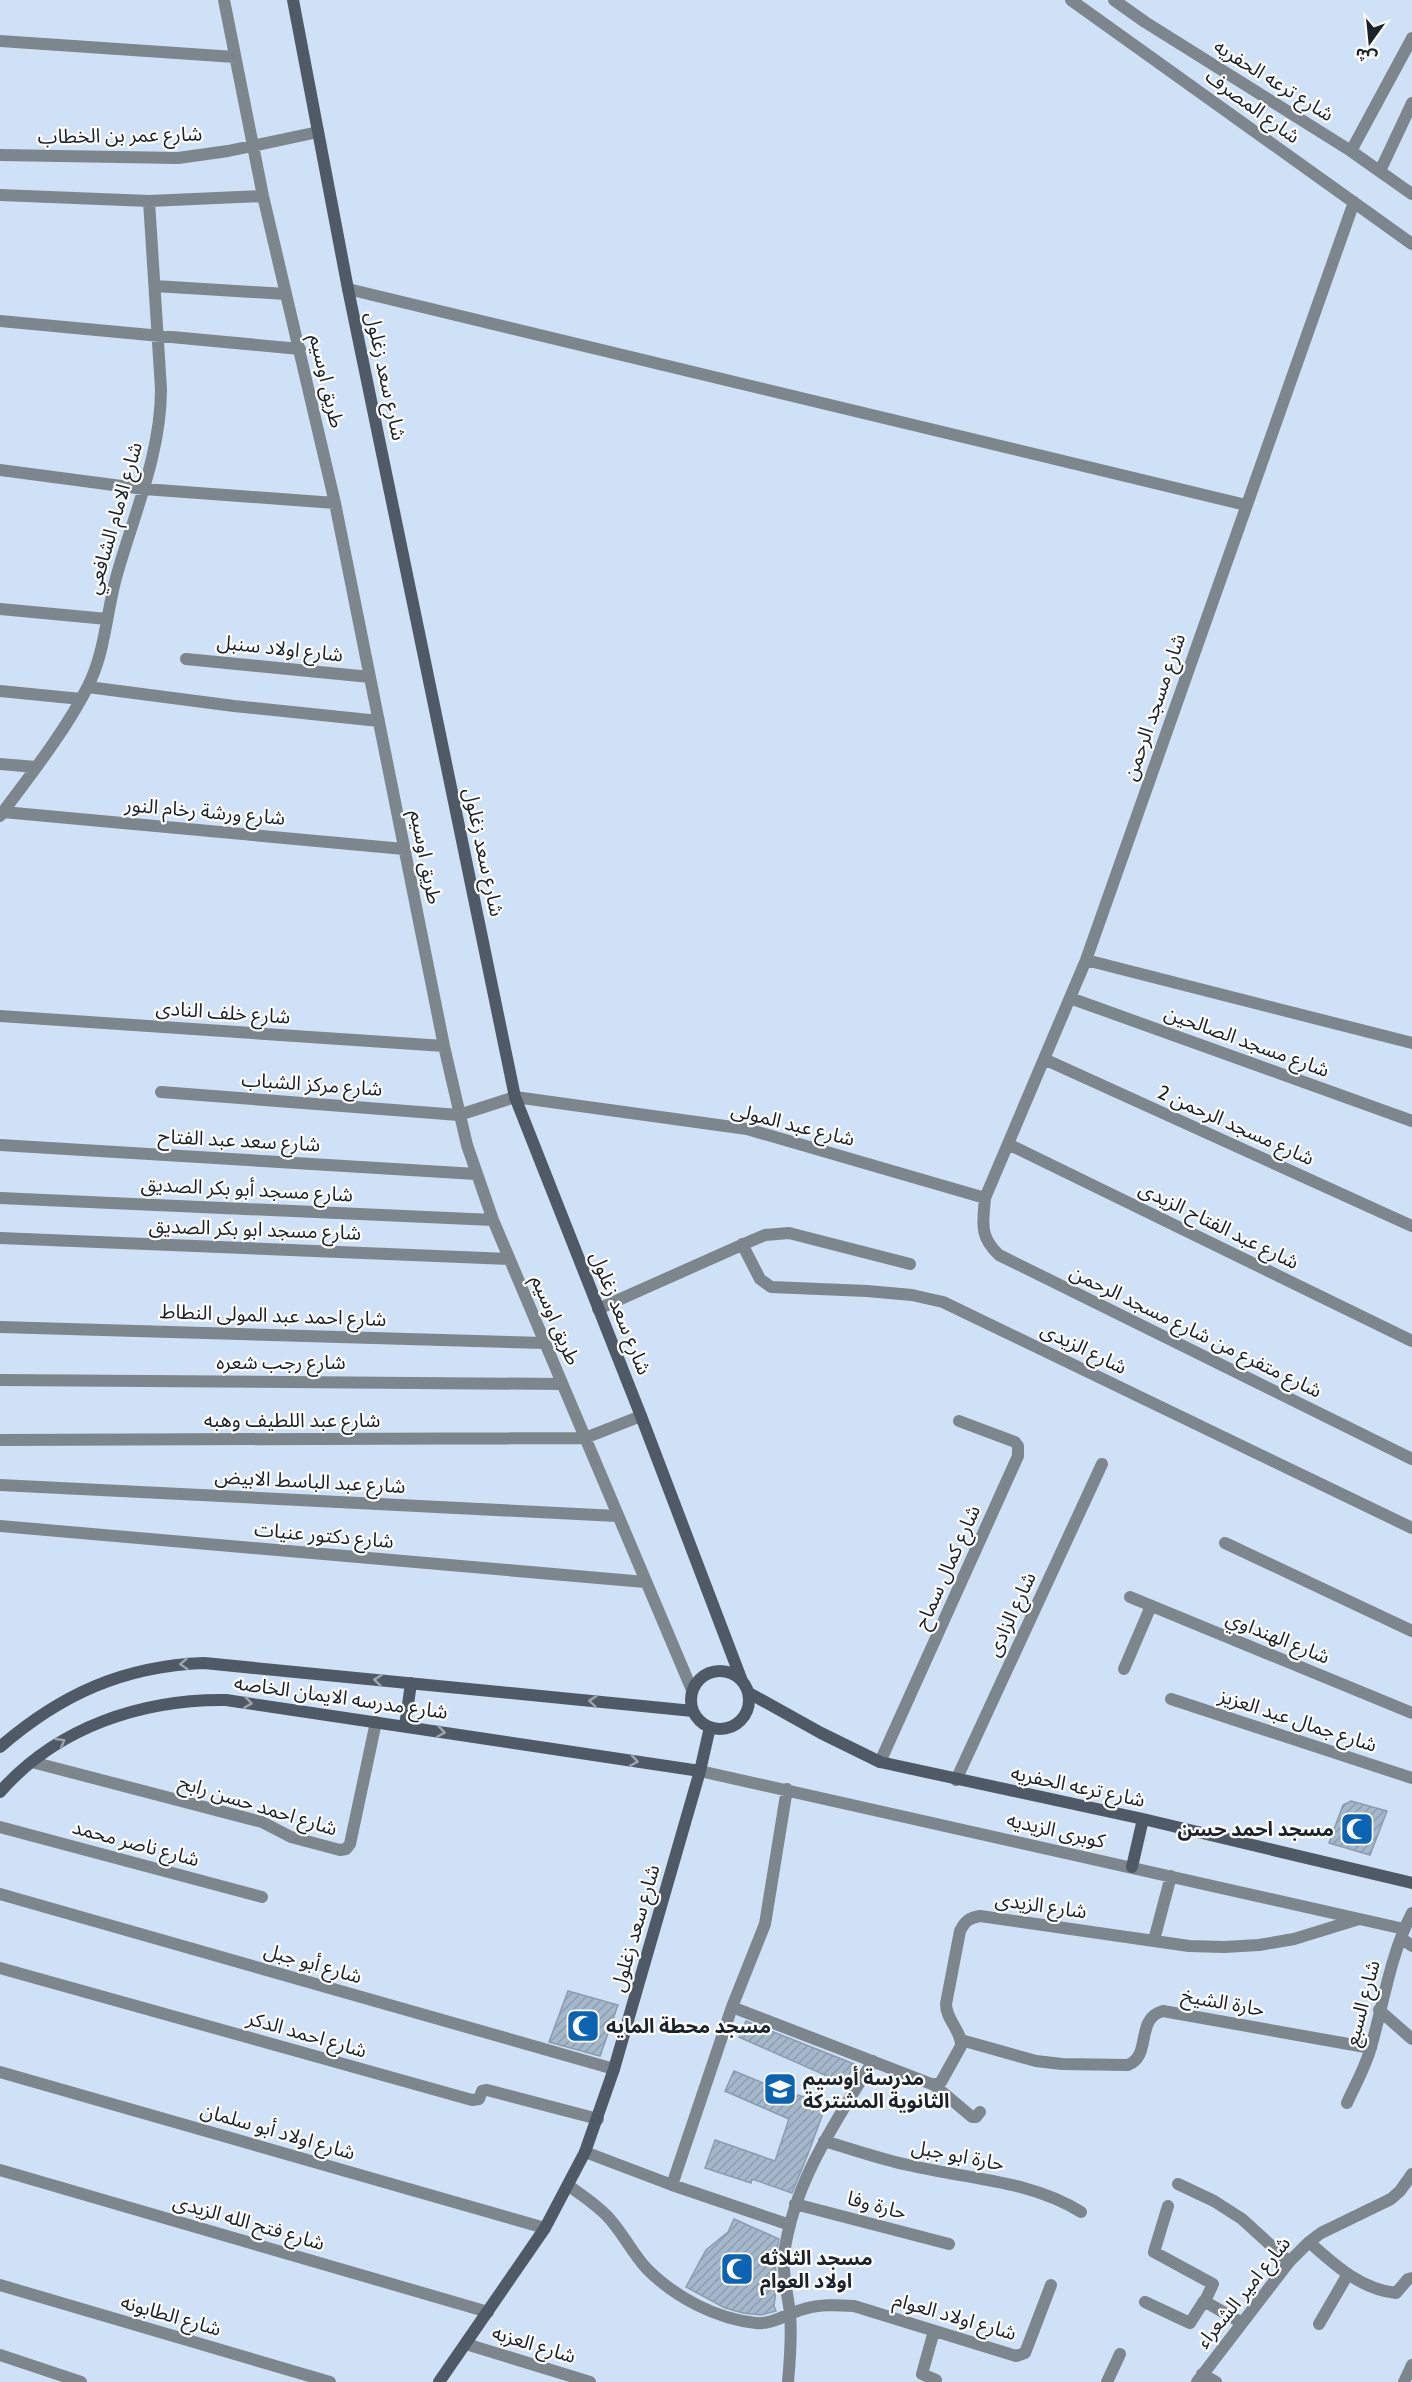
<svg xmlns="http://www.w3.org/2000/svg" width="1412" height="2382" viewBox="0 0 1412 2382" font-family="Cabin,'Noto Sans Arabic',sans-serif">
<defs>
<pattern id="building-hatch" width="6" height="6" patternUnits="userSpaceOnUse" patternTransform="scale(1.5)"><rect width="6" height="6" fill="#a5b7cb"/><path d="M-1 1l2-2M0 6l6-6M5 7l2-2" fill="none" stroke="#8d9dae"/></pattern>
</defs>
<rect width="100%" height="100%" fill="#cfe1f6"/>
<!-- building -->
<path fill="url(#building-hatch)" stroke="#8b9caf" stroke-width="1.5" d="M1351,1801L1387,1811L1370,1855L1329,1843L1343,1805Z
M568,1991L618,2005L600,2056L549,2042Z
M746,2021L854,2064L845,2084L739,2037Z
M734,2071L797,2097L798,2095L826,2105L808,2154L792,2193L752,2179L751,2183L705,2168L715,2140L775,2161L789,2119L725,2091Z
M734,2219L779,2239L775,2262L777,2283L774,2306L776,2311L761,2315L743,2313L725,2308L686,2287L706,2250L728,2232Z"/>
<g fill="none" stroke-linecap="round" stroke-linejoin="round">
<!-- street -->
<path stroke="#7d858d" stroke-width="12" d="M224,0L263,196L335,503L444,1046L467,1145L493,1220L692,1690
M1071,0L1412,244
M1114,0L1145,22L1351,151L1412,194
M0,41L235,57
M1351,151L1412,38
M0,155L178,158L228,151L318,132
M1380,171L1412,103
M0,195L149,201L263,196
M1354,202L1086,960L985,1198C983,1223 979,1236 999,1255L1412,1459
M155,286L286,294
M348,289L1246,505
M0,321L300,349
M0,470L144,489L335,503
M0,609L107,619
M186,659L370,677
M88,687L234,706L379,721
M0,691L81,699
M0,764L36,767
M3,812L404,849
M0,816C29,777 66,730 87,688C105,654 106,615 116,578C133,516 161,455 161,389L149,201
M1086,960L1412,1043
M1070,998L1412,1121
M0,1016L444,1046
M1044,1059L1412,1226
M161,1092L459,1115L515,1097L747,1129L985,1198
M1008,1144L1412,1341
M0,1145L476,1174
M0,1198L493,1220
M0,1238L509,1259
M742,1244L760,1279L771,1287L867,1291L912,1295L943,1302L1412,1528
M598,1309L753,1240L765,1235L789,1233L910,1264
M0,1327L544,1343
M0,1380L561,1384
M0,1440L585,1438L641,1416
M0,1485L617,1516
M0,1526L645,1582
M1225,1543L1412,1631
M1130,1597L1412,1713
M1124,1669L1151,1606
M1171,1699L1412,1778
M32,1762L262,1822L291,1837L340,1850L346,1849L350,1844L376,1722
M880,1762L1018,1456V1446L1015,1442L959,1421
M700,1771L1404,1929
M956,1780L1102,1464
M0,1827L262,1897
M0,1894L614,2069
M1401,1938L1412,1946
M1154,1940L1171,1876
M0,1968L472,2100L479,2099L482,2091L487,2090L598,2119
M732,2007L934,2085L941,2082L961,2046C962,2031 946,2020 946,2004L960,1931C965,1921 969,1918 980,1916L1189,1946L1224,1947L1259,1945L1294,1939L1359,1919
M1379,2010L1412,2039
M961,2040L1036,2061L1062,2064L1128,2065C1152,2056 1135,2018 1163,2011L1371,2048
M0,2072L545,2228
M934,2085L972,2117H976L980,2112
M1347,2103C1355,2085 1366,2066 1371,2047C1384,2002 1390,1955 1412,1913
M824,2141C852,2149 880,2159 908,2165C967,2179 1030,2180 1081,2212
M585,2152L672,2185L790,2225
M0,2170L488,2312
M1178,2184L1214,2201L1242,2219L1289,2262
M672,2185L732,2007L765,1924L787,1789
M569,2186C583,2196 597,2205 608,2217C623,2233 632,2253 647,2269C675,2297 716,2319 756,2323C771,2325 789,2313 804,2309C820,2304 837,2305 854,2306L1016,2356L1025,2353L1051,2285
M795,2204L949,2244
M1168,2206L1154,2252L1213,2284L1205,2301
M1309,2242C1335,2265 1360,2289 1396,2293L1408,2279L1412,2278
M0,2285L330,2382
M1145,2302L1190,2323L1204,2301L1242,2323
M1319,2324L1348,2274
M934,2331L922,2374L936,2380L935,2382
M466,2344L590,2382
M0,2355L81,2382
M1202,2374L1216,2382
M788,2382C790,2360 792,2336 790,2314C788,2294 782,2275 784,2255C793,2183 836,2121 873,2061
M1107,2382L1120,2354
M1197,2382L1289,2262L1309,2242L1321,2233L1391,2199L1400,2191L1412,2174
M1404,2382L1412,2365"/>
<!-- secondary -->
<path stroke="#505a66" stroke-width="12" d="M293,0L348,289L515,1097L641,1416L742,1681
M691 1700a29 29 0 1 1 58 0a29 29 0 1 1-58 0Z
M749,1693L821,1733L880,1762L1143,1819L1412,1883
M405,1726L411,1683
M0,1747C61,1694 124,1666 204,1663L693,1711
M0,1792C57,1727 142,1699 226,1700L700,1771
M1132,1867L1143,1819
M439,2382L545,2228L585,2152L614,2069L700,1771L710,1727"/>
</g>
<!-- one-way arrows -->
<defs><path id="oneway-chevron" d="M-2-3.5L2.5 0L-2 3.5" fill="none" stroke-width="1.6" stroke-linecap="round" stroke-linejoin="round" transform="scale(1.5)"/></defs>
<g stroke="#9fa4ab">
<use href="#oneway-chevron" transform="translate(184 1664) rotate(177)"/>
<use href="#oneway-chevron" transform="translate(378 1680) rotate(-174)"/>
<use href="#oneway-chevron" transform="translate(593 1701) rotate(-174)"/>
<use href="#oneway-chevron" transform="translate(248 1703) rotate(8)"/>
<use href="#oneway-chevron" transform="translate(441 1732) rotate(9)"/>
<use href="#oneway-chevron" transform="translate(61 1742) rotate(-31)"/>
<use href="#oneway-chevron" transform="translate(634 1761) rotate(9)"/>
</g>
<!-- icons -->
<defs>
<symbol id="mosque-square" viewBox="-11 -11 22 22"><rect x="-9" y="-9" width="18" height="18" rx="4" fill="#0c63b1" stroke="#fff"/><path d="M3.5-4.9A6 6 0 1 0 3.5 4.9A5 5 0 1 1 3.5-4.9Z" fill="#fff"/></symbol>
<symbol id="school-square" viewBox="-11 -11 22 22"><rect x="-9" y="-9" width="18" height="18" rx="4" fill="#0c63b1" stroke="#fff"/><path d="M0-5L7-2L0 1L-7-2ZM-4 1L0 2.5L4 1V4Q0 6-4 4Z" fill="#fff"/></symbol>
</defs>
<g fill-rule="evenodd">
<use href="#mosque-square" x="1338" y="1810" width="38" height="38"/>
<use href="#mosque-square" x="564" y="2007" width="38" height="38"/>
<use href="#school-square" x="761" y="2070" width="38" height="38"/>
<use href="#mosque-square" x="718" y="2250" width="38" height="38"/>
</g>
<g text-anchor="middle" stroke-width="4.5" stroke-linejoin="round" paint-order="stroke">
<!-- street labels -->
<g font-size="20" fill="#1b2229" stroke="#fff">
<text transform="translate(1274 80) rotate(32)" y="7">شارع ترعه الحفريه</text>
<text transform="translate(1253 106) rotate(36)" y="7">شارع المصرف</text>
<text transform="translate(120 135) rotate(-1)" y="7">شارع عمر بن الخطاب</text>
<text transform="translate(386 376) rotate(78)" y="7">شارع سعد زغلول</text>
<text transform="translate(327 381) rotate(77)" y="7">طريق اوسيم</text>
<text transform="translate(114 518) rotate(-74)" y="7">شارع الامام الشافعي</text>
<text transform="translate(280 648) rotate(6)" y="7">شارع اولاد سنبل</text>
<text transform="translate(1154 707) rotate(-71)" y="7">شارع مسجد الرحمن</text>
<text transform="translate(205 811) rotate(5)" y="7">شارع ورشة رخام النور</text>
<text transform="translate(484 852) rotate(78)" y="7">شارع سعد زغلول</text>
<text transform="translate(426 857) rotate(79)" y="7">طريق اوسيم</text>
<text transform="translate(223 1012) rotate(4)" y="7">شارع خلف النادى</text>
<text transform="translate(1247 1041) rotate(20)" y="7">شارع مسجد الصالحين</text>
<text transform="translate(312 1084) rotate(4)" y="7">شارع مركز الشباب</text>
<text transform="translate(793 1124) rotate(14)" y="7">شارع عبد المولى</text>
<text transform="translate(1236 1125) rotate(24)" y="7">شارع مسجد الرحمن 2</text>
<text transform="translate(239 1140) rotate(3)" y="7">شارع سعد عبد الفتاح</text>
<text transform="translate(247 1189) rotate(3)" y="7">شارع مسجد أبو بكر الصديق</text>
<text transform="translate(1219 1225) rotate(26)" y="7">شارع عبد الفتاح الزيدى</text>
<text transform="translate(255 1229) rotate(2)" y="7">شارع مسجد ابو بكر الصديق</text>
<text transform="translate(621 1313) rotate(68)" y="7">شارع سعد زغلول</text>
<text transform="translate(273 1315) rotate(2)" y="7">شارع احمد عبد المولى النطاط</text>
<text transform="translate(556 1320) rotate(67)" y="7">طريق اوسيم</text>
<text transform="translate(1196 1331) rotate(26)" y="7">شارع متفرع من شارع مسجد الرحمن</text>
<text transform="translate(1084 1348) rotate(26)" y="7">شارع الزيدى</text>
<text x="281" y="1369">شارع رجب شعره</text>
<text x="292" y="1427">شارع عبد اللطيف وهبه</text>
<text transform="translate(310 1481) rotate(3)" y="7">شارع عبد الباسط الابيض</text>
<text transform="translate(324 1535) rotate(5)" y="7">شارع دكتور عنيات</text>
<text transform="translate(947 1567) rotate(-66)" y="7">شارع كمال سماح</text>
<text transform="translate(1011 1614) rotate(-65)" y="7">شارع الزادى</text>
<text transform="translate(1278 1637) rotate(22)" y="7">شارع الهنداوي</text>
<text transform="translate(341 1697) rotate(8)" y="7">شارع مدرسه الايمان الخاصه</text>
<text transform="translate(1298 1720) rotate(18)" y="7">شارع جمال عبد العزيز</text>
<text transform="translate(1078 1786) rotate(12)" y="7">شارع ترعه الحفريه</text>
<text transform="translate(258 1805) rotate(17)" y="7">شارع احمد حسن رابح</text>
<text transform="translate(1056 1830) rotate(13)" y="7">كوبرى الزيديه</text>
<text transform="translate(136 1843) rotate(15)" y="7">شارع ناصر محمد</text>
<text transform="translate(1041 1905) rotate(8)" y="7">شارع الزيدى</text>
<text transform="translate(635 1928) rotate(-74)" y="7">شارع سعد زغلول</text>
<text transform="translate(313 1963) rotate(16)" y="7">شارع أبو جبل</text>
<text transform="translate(1223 2002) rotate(10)" y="7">حارة الشيخ</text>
<text transform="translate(1362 2003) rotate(-75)" y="7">شارع السبع</text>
<text transform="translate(307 2034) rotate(16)" y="7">شارع احمد الدكر</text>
<text transform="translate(278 2131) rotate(16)" y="7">شارع اولاد أبو سلمان</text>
<text transform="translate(958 2155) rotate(11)" y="7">حارة ابو جبل</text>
<text transform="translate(877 2205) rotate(15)" y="7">حارة وفا</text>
<text transform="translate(249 2222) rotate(16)" y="7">شارع فتح الله الزيدى</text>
<text transform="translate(1243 2292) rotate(-51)" y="7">شارع امير الشعراء</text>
<text transform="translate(171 2315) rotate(16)" y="7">شارع الطابونه</text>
<text transform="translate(955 2316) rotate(16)" y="7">شارع اولاد العوام</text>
<text transform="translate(534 2344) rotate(17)" y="7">شارع العزبه</text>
</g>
<!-- poi labels -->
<g font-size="20" font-weight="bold" fill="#1b2229" stroke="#fff" text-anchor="start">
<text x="1334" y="1836" text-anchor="end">مسجد احمد حسن</text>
<text x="606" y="2033">مسجد محطة المايه</text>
<text x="803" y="2085">مدرسة أوسيم<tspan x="803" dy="23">الثانوية المشتركة</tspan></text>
<text x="760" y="2265">مسجد الثلاثه<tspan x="760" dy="23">اولاد العوام</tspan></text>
</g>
</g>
<!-- north arrow -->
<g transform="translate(1370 42) rotate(195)" stroke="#ffffff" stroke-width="4.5" paint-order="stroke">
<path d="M0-4.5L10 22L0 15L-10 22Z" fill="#1b2229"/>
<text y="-9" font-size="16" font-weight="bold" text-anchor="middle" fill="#1b2229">ش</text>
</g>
</svg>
